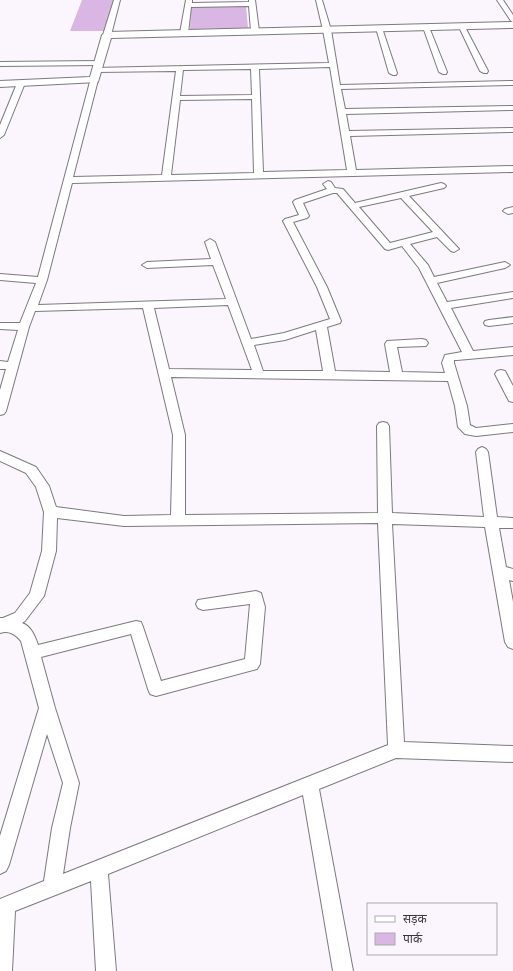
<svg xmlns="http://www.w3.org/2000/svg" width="513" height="971" viewBox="0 0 513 971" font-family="'Varela Round','Noto Sans Devanagari',sans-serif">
<rect width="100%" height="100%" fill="#fbf6fd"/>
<!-- green -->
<path fill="#d9b6e3" d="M82,0H114L104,31H70Z
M246,6L248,28L190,29L191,7Z"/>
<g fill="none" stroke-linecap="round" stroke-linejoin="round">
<defs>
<path id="street" d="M114,0H120L111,35L107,37L103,35Z
M186,0H192V3L249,2V0H255L259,31L255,33L251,31L249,6L191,7L188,33L184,35L180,33Z
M316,0H322L331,30L340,85L513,81V85L341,89L345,109L513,106V110L346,114L349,131L513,128V132L350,136L356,170L513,166V172L72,183L47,280L38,305L226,299L213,265L147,268L142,265L147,262L211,259L205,242L210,239L215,242L251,339L284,333L330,319L317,287L283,221L285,219L299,215L293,202L295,200L327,189L323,184L328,181L331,182L335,188L343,189L355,203L441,183L444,184L446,186L444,188L409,196L459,249L454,252L451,251L437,237L410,244L428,265L434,277L505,262L510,265L505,268L437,283L447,302L513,292V298L451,308L473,351L513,347V355L457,360H454V363L467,406L470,425L476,428L513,424V432L476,436L465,434L458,427L455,406L448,381L171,377L185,435V515L378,513L377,426L379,423L383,422L387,423L389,426L392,513L484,517L476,452L478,449L482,447L486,449L488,452L497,517L513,518V528H499L506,567L513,569V581L509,580L513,602V649L508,647L505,642L485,527L392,524L404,742L513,746V762L396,758L319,789L353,971H333L303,795L108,874L116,971H96L91,881L15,911L12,971H0V899L44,881L52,828L63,783L47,734L9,865L6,871L0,874V836L39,708L21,641C15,634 9,630 0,633V618H3L15,613L30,593L42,551L44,512L36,487L26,473L0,461V451L36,467L49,486L56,507L124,516L171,515L173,435L143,308L35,311L29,327L6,411L4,414L0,415V390L6,369H0V361L8,362L18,330L0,329V323H20L36,283L0,280V274L38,277L91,78H94L98,80L73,177L162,175L176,71L96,72H93V68L329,63L323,30ZM330,67L347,170L263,172L259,69ZM251,69L252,95L180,96L183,70ZM252,99L254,173L171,175L180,100ZM333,193H337L385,249L388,250L402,246L419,268L462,352L445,355L442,363L445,373L402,372L397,347L426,346L428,343L426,340L422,339L387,341L385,344L390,372L335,371L327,327L340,323L341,321L327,287L293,222L307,218L309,216L303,203ZM401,198L433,232L390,243L359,207ZM228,305L252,370L169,369L154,308ZM316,330L323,371H263L254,345L285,340ZM57,518L124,526L378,523L388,745L63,874L70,828L79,783L55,708L41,657L131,634L148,689L150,694L156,696L257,669L260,664L265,607L261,593L256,591L198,600L196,604L198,608L203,610L250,604L245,659L161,681L143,627L141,622L136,621L38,645C35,636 31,626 22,623L25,621L44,596L56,551Z
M497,0H503L513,15V22L511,21Z
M426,25L429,27L447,72L446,74H443L439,72L423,27Z
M462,25L465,27L488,71L487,73H484L480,71L459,27Z
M379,26L382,28L397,73L396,75H393L389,73L376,28Z
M98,61L102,63L101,65L0,66V62Z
M18,81H21L25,83L4,135L0,138V125Z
M513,207V213L508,214L503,211L505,209Z
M513,317V323L489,326L485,325L484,323L485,321L489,320Z
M501,370L505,371L513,386V402L509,401L495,374L497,371Z"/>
<path id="secondary" d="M513,22V28L111,38L98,82L0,87V81L90,77L102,35L107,32Z"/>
</defs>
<!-- street casing -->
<use href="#street" stroke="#7d797e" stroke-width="2"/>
<!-- secondary casing -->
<use href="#secondary" stroke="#7d797e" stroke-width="2"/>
<!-- street -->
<use href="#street" fill="#fff" fill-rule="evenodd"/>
<!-- secondary -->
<use href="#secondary" fill="#fff" fill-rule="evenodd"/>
</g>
<!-- legend -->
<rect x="367" y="903" width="130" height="52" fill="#fbf6fd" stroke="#ada9af"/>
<rect x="375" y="916" width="20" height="6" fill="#ffffff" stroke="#ada9af"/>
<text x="403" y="923" font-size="12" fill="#383639">सड़क</text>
<rect x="375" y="933" width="20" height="12" fill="#d9b6e3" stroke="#ada9af"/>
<text x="403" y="943" font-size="12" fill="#383639">पार्क</text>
</svg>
